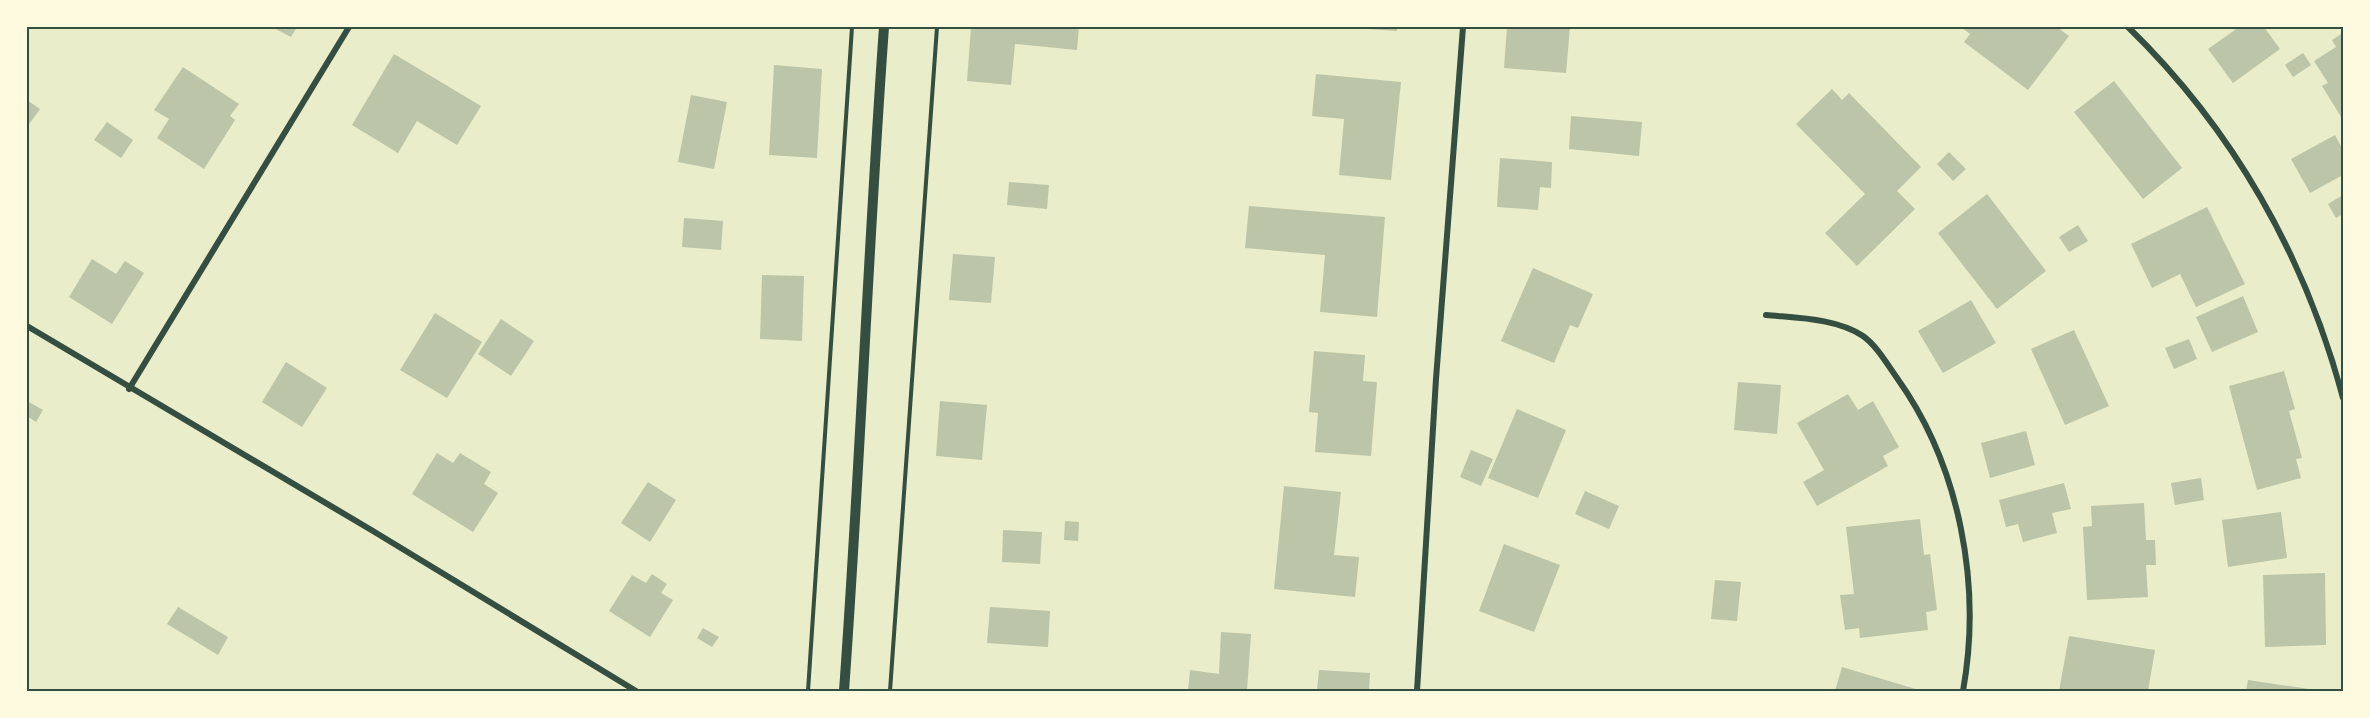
<svg xmlns="http://www.w3.org/2000/svg" width="2370" height="718" viewBox="0 0 2370 718" font-family="Helvetica,sans-serif">
<rect width="100%" height="100%" fill="#e9edc9"/>
<!-- building -->
<path fill="#bcc5a7" d="M272,27H297L291,37Z
M971,27H1079L1077,50L1015,44L1011,85L967,81Z
M1367,27H1397V31L1367,29Z
M1507,27H1570L1566,73L1504,68Z
M1961,27H2057L2069,36L2028,90L1964,42L1970,34Z
M2239,27H2264L2280,49L2233,83L2208,49Z
M2343,33V120L2322,86L2328,83L2314,61L2336,47L2332,40Z
M2303,53L2311,65L2293,77L2285,65Z
M394,54L481,106L457,145L417,121L398,153L352,125Z
M774,65L822,69L817,158L769,155Z
M183,67L239,104L230,116L235,120L204,169L157,138L169,119L154,110Z
M1316,74L1401,82L1391,180L1339,175L1344,119L1312,116Z
M2114,81L2182,168L2143,199L2074,112Z
M1832,89L1842,100L1849,93L1921,167L1897,191L1915,209L1857,266L1825,233L1865,194L1796,124Z
M691,95L727,102L714,169L678,162Z
M27,100L40,109L27,127Z
M1571,116L1642,122L1639,156L1569,149Z
M107,122L133,140L121,158L94,140Z
M2335,135L2343,150V175L2310,193L2291,159Z
M1949,152L1966,169L1953,181L1937,164Z
M1500,158L1552,162L1551,188L1540,187L1538,210L1497,207Z
M1009,182L1049,185L1047,209L1007,205Z
M1987,194L2046,271L1997,309L1938,233Z
M2343,195V214L2336,218L2328,204Z
M1249,206L1385,217L1377,317L1320,312L1325,255L1245,248Z
M2207,207L2245,284L2196,307L2180,274L2152,288L2131,244Z
M684,218L723,221L721,250L682,247Z
M2078,225L2088,241L2069,252L2059,237Z
M953,254L995,257L991,303L949,300Z
M92,259L116,274L125,261L144,273L112,324L69,297Z
M1533,268L1593,294L1578,328L1570,325L1554,363L1501,341Z
M762,275L804,276L802,341L760,339Z
M2243,296L2258,332L2212,352L2196,317Z
M1971,300L1996,343L1943,373L1918,331Z
M435,313L482,342L447,398L400,370Z
M501,319L534,341L511,376L478,354Z
M2074,330L2109,406L2065,425L2031,349Z
M2189,339L2197,359L2174,369L2165,348Z
M1314,351L1365,355L1363,381L1377,382L1371,456L1315,452L1318,413L1309,412Z
M286,362L327,388L302,427L262,402Z
M2284,371L2295,409L2289,411L2302,458L2296,459L2301,478L2257,490L2229,386Z
M1738,382L1781,385L1777,434L1734,430Z
M1848,394L1858,410L1873,401L1899,447L1883,456L1888,466L1817,506L1803,482L1824,470L1797,423Z
M27,401L43,410L36,422L27,416Z
M940,401L987,405L982,460L936,456Z
M1517,409L1566,430L1538,498L1488,478Z
M2026,431L2035,465L1990,478L1981,443Z
M1471,450L1493,459L1481,486L1460,477Z
M437,453L453,463L460,453L491,472L484,484L498,493L473,532L412,494Z
M2201,478L2204,500L2175,505L2171,483Z
M648,482L676,500L650,542L621,523Z
M2064,483L2071,509L2052,513L2057,533L2023,542L2018,524L2006,527L1999,500Z
M1284,486L1341,492L1334,555L1359,557L1355,597L1274,589Z
M1585,491L1619,506L1609,529L1575,514Z
M2144,503L2146,540H2155L2156,565H2146L2148,597L2087,600L2083,527L2092,526L2091,506Z
M2281,512L2287,558L2228,567L2222,520Z
M1920,519L1924,555L1930,554L1937,610L1926,612L1928,630L1860,638L1859,628L1845,630L1840,595L1854,594L1846,527Z
M1065,521L1079,522L1078,541L1064,540Z
M1003,530L1042,532L1040,564L1002,562Z
M1504,544L1560,565L1534,632L1479,611Z
M2325,573L2326,645L2265,647L2263,575Z
M652,574L667,584L661,593L673,600L650,637L609,611L632,575L646,583Z
M1715,580L1741,582L1737,621L1711,619Z
M178,607L228,637L218,655L167,624Z
M990,607L1050,611L1048,647L987,643Z
M703,628L719,637L712,647L697,638Z
M1221,632L1251,634L1247,691H1188L1190,670L1219,674Z
M2069,636L2155,650L2148,691H2059Z
M1842,667L1919,690V691H1835Z
M1319,670L1370,673L1369,691H1317Z
M2248,680L2316,690V691H2246Z"/>
<g fill="none" stroke-linecap="round" stroke-linejoin="round">
<!-- path -->
<path stroke="#344e41" stroke-width="4" d="M808,691L852,27
M890,691L937,27"/>
<!-- minor -->
<path stroke="#344e41" stroke-width="6" d="M2128,27C2233,129 2305,256 2343,398
M1766,315C1796,318 1836,318 1863,336C1877,346 1887,364 1897,378C1960,466 1982,585 1963,691
M27,326L373,531L636,691
M129,389L349,27
M1417,691L1436,379L1463,27"/>
<!-- tertiary -->
<path stroke="#344e41" stroke-width="10" d="M844,691C860,470 868,248 884,27"/>
</g>
<!-- border -->
<rect width="2370" height="718" fill="none" stroke="#fefae0" stroke-width="57"/>
<rect x="28" y="28" width="2314" height="662" fill="none" stroke="#344e41" stroke-width="2"/>
</svg>
